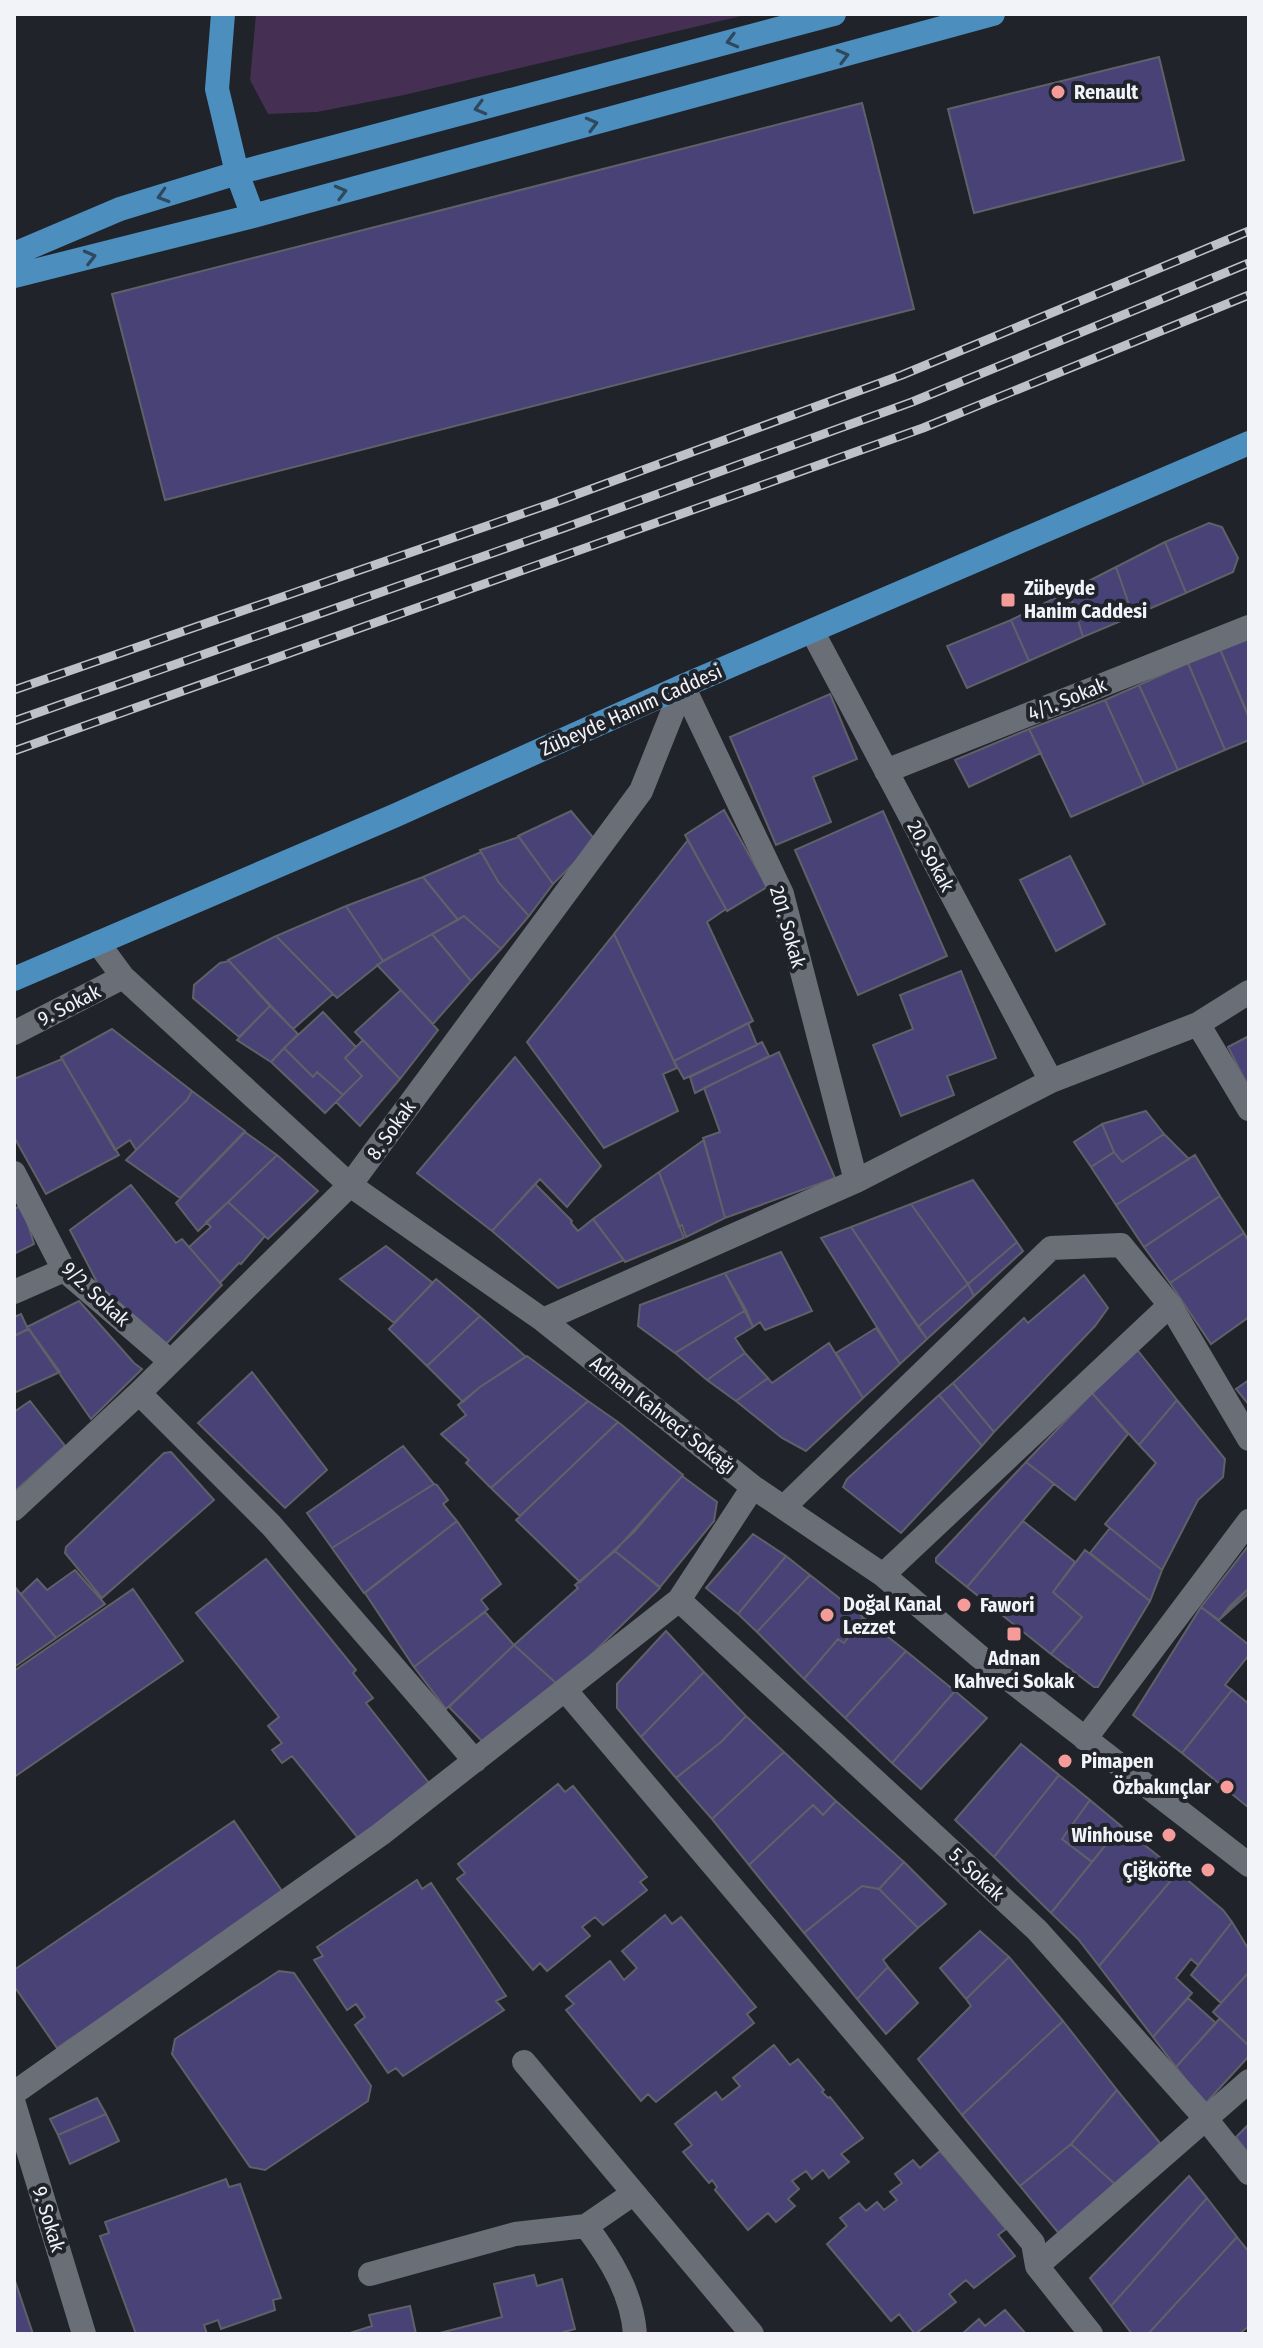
<svg xmlns="http://www.w3.org/2000/svg" width="1263" height="2348" viewBox="0 0 1263 2348" font-family="'Fira Sans Condensed',sans-serif">
<rect width="100%" height="100%" fill="#20232a"/>
<!-- green -->
<path fill="#452f52" d="M256,14H750L404,95L317,112L268,114L250,80Z"/>
<!-- building -->
<path fill="#494277" stroke="#606069" stroke-width="2" d="M1159,57L1184,160L974,213L948,109Z
M862,103L914,309L165,500L112,294Z
M1209,523L1222,527L1238,558L1233,572L1186,593L1165,542Z
M1165,542L1186,593L1133,616L1116,567Z
M1116,567L1133,616L1083,637L1069,591Z
M1069,591L1083,637L1029,661L1011,620Z
M1011,620L1029,661L967,688L947,646Z
M1249,636V717L1220,649Z
M1220,649L1249,718V740L1225,750L1188,663Z
M1188,663L1225,750L1178,770L1139,685Z
M1139,685L1178,770L1144,785L1105,700Z
M830,694L857,759L813,777L831,822L776,845L730,737Z
M1105,700L1144,785L1071,817L1029,729Z
M1029,729L1041,753L969,787L955,760Z
M724,810L767,887L727,911L685,835Z
M571,811L596,841L553,884L518,836Z
M883,811L947,956L858,995L795,850Z
M519,837L553,884L529,916L499,883L480,850Z
M688,840L726,909L707,922L753,1021L674,1061L614,934Z
M481,852L499,883L529,916L501,949L464,916L458,920L423,877Z
M1070,856L1105,924L1056,951L1020,880Z
M423,877L458,920L383,961L346,906Z
M346,906L383,961L337,998L276,936Z
M464,916L501,949L471,981L432,934Z
M432,934L471,981L433,1024L377,965Z
M614,934L677,1068L663,1074L678,1111L604,1148L527,1042Z
M276,936L333,994L293,1029L228,960Z
M229,961L270,1006L239,1037L193,998L194,985L220,963Z
M961,971L996,1058L947,1076L954,1095L901,1116L873,1045L913,1029L900,995Z
M401,990L438,1030L400,1079L355,1032Z
M270,1006L298,1034L271,1062L237,1040Z
M323,1012L356,1047L345,1058L362,1076L343,1095L317,1072L313,1077L284,1048Z
M748,1023L757,1045L684,1079L674,1061Z
M112,1029L192,1091L187,1100L136,1150L130,1140L115,1150L61,1057Z
M1249,1036V1088L1228,1047Z
M363,1040L400,1079L360,1126L336,1102L362,1076L345,1058Z
M762,1042L769,1056L695,1093L690,1077Z
M284,1048L313,1077L317,1072L343,1095L325,1113L271,1062Z
M779,1052L835,1178L725,1218L703,1138L720,1132L704,1088Z
M515,1057L601,1166L567,1207L540,1179L492,1231L417,1173Z
M62,1059L119,1155L46,1194L14,1137V1079Z
M192,1091L245,1131L180,1198L126,1160L187,1100Z
M1146,1111L1164,1134L1122,1162L1114,1152L1102,1124Z
M1102,1124L1114,1152L1091,1167L1074,1142Z
M245,1132L277,1155L198,1231L176,1203Z
M1164,1134L1189,1159L1116,1205L1091,1167L1114,1152L1122,1162Z
M704,1140L725,1218L686,1237L682,1225L679,1227L659,1172Z
M277,1155L318,1191L268,1239L228,1202Z
M1195,1155L1220,1196L1144,1247L1116,1205Z
M659,1172L684,1238L625,1262L593,1219Z
M973,1180L1017,1242L968,1284L911,1204Z
M535,1184L572,1221L571,1223L578,1231L593,1219L624,1260L558,1288L492,1231Z
M131,1185L176,1243L182,1239L222,1285L165,1345L100,1288L70,1230Z
M1220,1196L1244,1233L1170,1283L1144,1247Z
M228,1202L265,1236L241,1264L239,1263L220,1283L189,1247L211,1227L206,1222Z
M911,1204L968,1284L918,1327L851,1227Z
M22,1205L34,1244L14,1254V1209Z
M851,1227L927,1339L900,1364L821,1238Z
M1244,1233L1249,1242V1317L1211,1344L1170,1283Z
M1017,1242L1023,1251L974,1296L968,1284Z
M386,1246L433,1283L394,1323L340,1279Z
M781,1252L812,1311L765,1330L760,1322L753,1327L725,1273Z
M725,1273L746,1310L675,1353L638,1326L640,1305Z
M1084,1275L1108,1308L1095,1326L994,1432L953,1383L1024,1318L1028,1323Z
M436,1279L480,1316L427,1366L389,1329Z
M968,1284L974,1296L927,1339L918,1327Z
M79,1301L134,1363L142,1369L91,1419L27,1327Z
M746,1310L753,1327L735,1338L745,1353L707,1380L675,1353Z
M21,1314L28,1329L14,1336V1317Z
M480,1316L526,1357L480,1387L463,1402L427,1366Z
M876,1328L900,1364L863,1398L836,1353Z
M29,1329L60,1372L14,1393V1336Z
M829,1343L863,1398L806,1451L782,1438L736,1401L768,1378L772,1383Z
M1135,1347L1177,1400L1139,1445L1092,1393Z
M745,1353L768,1378L736,1401L707,1380Z
M527,1356L588,1401L491,1488L466,1463L469,1460L441,1434L466,1415L458,1405L480,1387Z
M252,1372L327,1470L285,1508L198,1423Z
M1249,1380V1405L1236,1389Z
M953,1383L994,1432L982,1446L939,1395Z
M1092,1393L1128,1434L1075,1500L1026,1462Z
M939,1395L982,1446L901,1533L843,1487L847,1479Z
M1177,1400L1225,1459L1223,1477L1198,1500L1162,1570L1105,1524L1156,1463L1139,1445Z
M30,1401L65,1446L14,1492V1412Z
M588,1401L618,1422L520,1516L491,1488Z
M618,1422L683,1475L634,1532L580,1582L516,1520Z
M403,1446L434,1484L332,1548L307,1513Z
M171,1452L214,1500L102,1598L65,1553L66,1547L164,1453Z
M1026,1462L1054,1484L967,1587L936,1562V1558Z
M682,1476L717,1502L714,1521L660,1587L615,1551Z
M434,1484L437,1485L448,1500L443,1504L457,1521L364,1593L332,1548Z
M457,1521L501,1584L481,1600L488,1609L414,1667L365,1593Z
M1023,1521L1075,1562L1053,1592L1082,1617L1051,1654L967,1587Z
M1110,1528L1162,1570L1150,1601L1090,1553Z
M753,1534L786,1556L738,1614L706,1588Z
M1249,1545V1588L1219,1620L1201,1607Z
M1085,1550L1150,1601L1098,1687H1094L1051,1654L1082,1617L1053,1592Z
M615,1551L660,1588L559,1686L514,1645L578,1588L575,1585Z
M786,1556L810,1575L757,1632L738,1614Z
M266,1559L356,1670L353,1673L373,1698L366,1703L429,1783L358,1838L292,1756L282,1763L272,1750L282,1743L268,1726L279,1717L196,1613Z
M75,1570L105,1604L56,1638L21,1594L37,1579L47,1590Z
M810,1575L863,1617L844,1643L838,1639L804,1679L757,1632Z
M15,1587L56,1638L14,1667V1588Z
M1249,1588V1593L1219,1620L1230,1606Z
M133,1589L183,1661L14,1777V1671Z
M1201,1607L1249,1645V1655L1225,1685L1232,1690L1182,1753L1133,1715Z
M485,1612L514,1645L446,1709L414,1667Z
M863,1617L906,1651L845,1718L804,1679L838,1639L844,1643Z
M666,1631L704,1672L641,1737L617,1708V1684Z
M514,1645L556,1683L494,1741L481,1740L449,1707Z
M906,1651L955,1691L892,1763L845,1718Z
M704,1672L746,1716L721,1742L676,1778L641,1737Z
M1232,1690L1249,1704V1808L1182,1753Z
M955,1691L987,1718L921,1789L892,1763Z
M746,1716L784,1752L712,1819L676,1778L721,1742Z
M1021,1744L1059,1775L994,1857L955,1820Z
M784,1752L836,1801L823,1815L813,1805L749,1865L712,1819Z
M1059,1775L1090,1800L1062,1839L1092,1862L1051,1913L994,1857Z
M558,1784L565,1792L573,1786L647,1877L640,1882L647,1890L603,1925L595,1917L582,1927L590,1936L547,1971L540,1963L533,1970L457,1879L465,1873L458,1864Z
M1090,1800L1121,1826L1092,1862L1062,1839Z
M836,1801L904,1862L879,1889L862,1886L804,1933L749,1865L813,1805L823,1815Z
M234,1821L284,1894L57,2048L14,1986V1970Z
M1121,1826L1178,1872L1099,1966L1078,1939L1051,1913Z
M904,1862L946,1904L918,1928L879,1889Z
M1178,1872L1223,1910L1232,1922L1198,1965L1191,1959L1176,1978L1192,1993L1153,2037L1099,1966Z
M417,1880L422,1889L431,1883L506,1996L496,2001L504,2010L403,2076L396,2068L388,2073L355,2025L365,2017L356,2004L347,2010L314,1960L323,1956L317,1947Z
M862,1886L879,1889L918,1928L883,1960L888,1967L857,1999L804,1933Z
M665,1915L672,1924L681,1917L756,2007L747,2014L754,2023L656,2102L648,2094L641,2101L566,2010L574,2004L566,1996L610,1961L624,1980L637,1968L622,1951Z
M1232,1922L1249,1950V1972L1221,2003L1191,1975Z
M980,1931L1009,1957L966,1999L940,1968Z
M1009,1957L1063,2021L962,2115L918,2059L971,2006L966,1999Z
M888,1967L918,2003L886,2034L857,1999Z
M279,1971L294,1973L371,2086L368,2101L265,2170L250,2167L172,2054L175,2039Z
M1249,1972V2046L1213,2012Z
M1188,1998L1216,2023L1176,2067L1153,2037Z
M1220,2018L1249,2046V2056L1205,2104L1176,2067Z
M1063,2021L1117,2090L1071,2144L1020,2186L962,2115Z
M774,2045L790,2065L798,2059L824,2090L822,2092L828,2098L830,2097L863,2138L841,2154L849,2162L829,2178L823,2170L812,2179L806,2171L792,2181L799,2189L788,2199L795,2206L776,2222L768,2213L748,2230L715,2190L717,2187L712,2180L709,2183L683,2152L692,2145L675,2124L716,2092L722,2100L740,2086L733,2078Z
M1117,2090L1160,2143L1118,2187L1071,2144Z
M97,2098L106,2114L58,2135L50,2119Z
M106,2114L119,2141L70,2164L58,2135Z
M1249,2124V2154L1236,2137Z
M1071,2144L1118,2187L1065,2241L1020,2186Z
M940,2151L1006,2229L998,2235L1015,2256L974,2288L966,2280L949,2294L956,2302L915,2334L899,2314L891,2321L827,2244L847,2226L840,2218L859,2203L866,2211L877,2202L884,2210L897,2200L890,2192L902,2183L895,2174L913,2160L920,2168Z
M1189,2176L1207,2198L1111,2306L1090,2278Z
M226,2179L229,2187L240,2184L281,2298L273,2300L275,2310L221,2329L218,2320L204,2325L207,2334H136L100,2236L109,2233L105,2222Z
M1207,2198L1237,2237L1148,2334H1132L1111,2306Z
M1237,2237L1249,2252V2326L1239,2334H1148Z
M534,2275L537,2286L562,2279L575,2329L564,2332L565,2334H436L502,2317L494,2284Z
M14,2278L33,2334H14Z
M410,2306L416,2334H347L372,2326L369,2315Z
M1005,2310L1026,2334H962L979,2319L985,2326Z"/>
<g fill="none" stroke-linecap="round" stroke-linejoin="round">
<!-- minor -->
<path stroke="#6a6e77" stroke-width="24" d="M812,631L1051,1081
M683,686L782,894L856,1181
M886,771L1249,627
M98,943L123,977L350,1185L543,1320L753,1487L883,1575L980,1657L1249,1865
M1198,1024L1249,1109
M14,1033L123,977
M14,1173L64,1270L170,1361
M14,1292L64,1270
M543,1320L856,1181L1051,1081L1198,1024L1249,992
M139,1393L271,1525L475,1761
M784,1507L1051,1248L1121,1245L1170,1305L1249,1439
M14,1509L139,1393L350,1185L641,791L683,686
M883,1575L1170,1305
M679,1600L1037,1930L1206,2119L1249,2173
M566,1691L1033,2243L1037,2266L1091,2334
M1085,1739L1249,1521
M524,2062L752,2334
M14,2093L381,1834L679,1600L753,1487
M14,2104L84,2334
M586,2226L634,2193
M1037,2266L1249,2081
M370,2274L515,2234L586,2226C610,2258 632,2293 635,2334"/>
<!-- major -->
<path stroke="#4c8ebd" stroke-width="24" d="M223,14L217,89L237,173L253,216
M14,254L120,209L237,173L834,14
M14,276L253,216L993,14
M14,979L394,816L683,686L1249,443"/>
<defs>
<path id="rail" d="M14,690L553,503L902,375L1249,231
M14,721L564,528L912,402L1249,263
M14,751L923,428L1249,295"/>
</defs>
<!-- rail casing -->
<use href="#rail" stroke="#bfc1c7" stroke-width="9"/>
<!-- rail -->
<use href="#rail" stroke="#20232a" stroke-width="6" stroke-dasharray="18" stroke-linecap="butt"/>
</g>
<!-- one-way arrows -->
<defs><path id="oneway-chevron" d="M-2-3.5L2.5 0L-2 3.5" fill="none" stroke-width="1.6" stroke-linecap="round" stroke-linejoin="round" transform="scale(2)"/></defs>
<g stroke="#2f485d">
<use href="#oneway-chevron" transform="translate(732 41) rotate(165)"/>
<use href="#oneway-chevron" transform="translate(843 56) rotate(-15)"/>
<use href="#oneway-chevron" transform="translate(480 108) rotate(165)"/>
<use href="#oneway-chevron" transform="translate(592 124) rotate(-15)"/>
<use href="#oneway-chevron" transform="translate(341 192) rotate(-15)"/>
<use href="#oneway-chevron" transform="translate(163 196) rotate(163)"/>
<use href="#oneway-chevron" transform="translate(90 257) rotate(-14)"/>
</g>
<!-- markers -->
<g fill="#f59b9a" stroke="#20232a" stroke-width="3">
<circle cx="1058" cy="92" r="8"/>
<rect x="1000" y="592" width="16" height="16" rx="4"/>
<circle cx="964" cy="1605" r="8"/>
<circle cx="827" cy="1615" r="8"/>
<rect x="1006" y="1626" width="16" height="16" rx="4"/>
<circle cx="1065" cy="1761" r="8"/>
<circle cx="1227" cy="1787" r="8"/>
<circle cx="1169" cy="1835" r="8"/>
<circle cx="1208" cy="1870" r="8"/>
</g>
<g text-anchor="middle" stroke-width="8" stroke-linejoin="round" paint-order="stroke">
<!-- poi labels -->
<g font-size="20" font-weight="bold" fill="#f1f3f8" stroke="#20232a" text-anchor="start">
<text x="1074" y="99">Renault</text>
<text x="1024" y="595">Zübeyde<tspan x="1024" dy="23">Hanim Caddesi</tspan></text>
<text x="843" y="1611">Doğal Kanal<tspan x="843" dy="23">Lezzet</tspan></text>
<text x="980" y="1612">Fawori</text>
<text x="1014" y="1665" text-anchor="middle">Adnan<tspan x="1014" dy="23">Kahveci Sokak</tspan></text>
<text x="1081" y="1768">Pimapen</text>
<text x="1211" y="1794" text-anchor="end">Özbakınçlar</text>
<text x="1153" y="1842" text-anchor="end">Winhouse</text>
<text x="1192" y="1877" text-anchor="end">Çiğköfte</text>
</g>
<!-- street labels -->
<g font-size="20" fill="#f1f3f8" stroke="#20232a">
<text transform="translate(1067 699) rotate(-22)" y="7">4/1. Sokak</text>
<text transform="translate(631 710) rotate(-24)" y="7">Zübeyde Hanım Caddesi</text>
<text transform="translate(931 856) rotate(62)" y="7">20. Sokak</text>
<text transform="translate(788 927) rotate(74)" y="7">201. Sokak</text>
<text transform="translate(69 1005) rotate(-27)" y="7">9. Sokak</text>
<text transform="translate(391 1130) rotate(-54)" y="7">8. Sokak</text>
<text transform="translate(96 1294) rotate(43)" y="7">9/2. Sokak</text>
<text transform="translate(663 1415) rotate(38)" y="7">Adnan Kahveci Sokağı</text>
<text transform="translate(977 1874) rotate(43)" y="7">5. Sokak</text>
<text transform="translate(49 2219) rotate(73)" y="7">9. Sokak</text>
</g>
</g>
<!-- border -->
<rect width="1263" height="2348" fill="none" stroke="#f1f3f8" stroke-width="32"/>
</svg>
